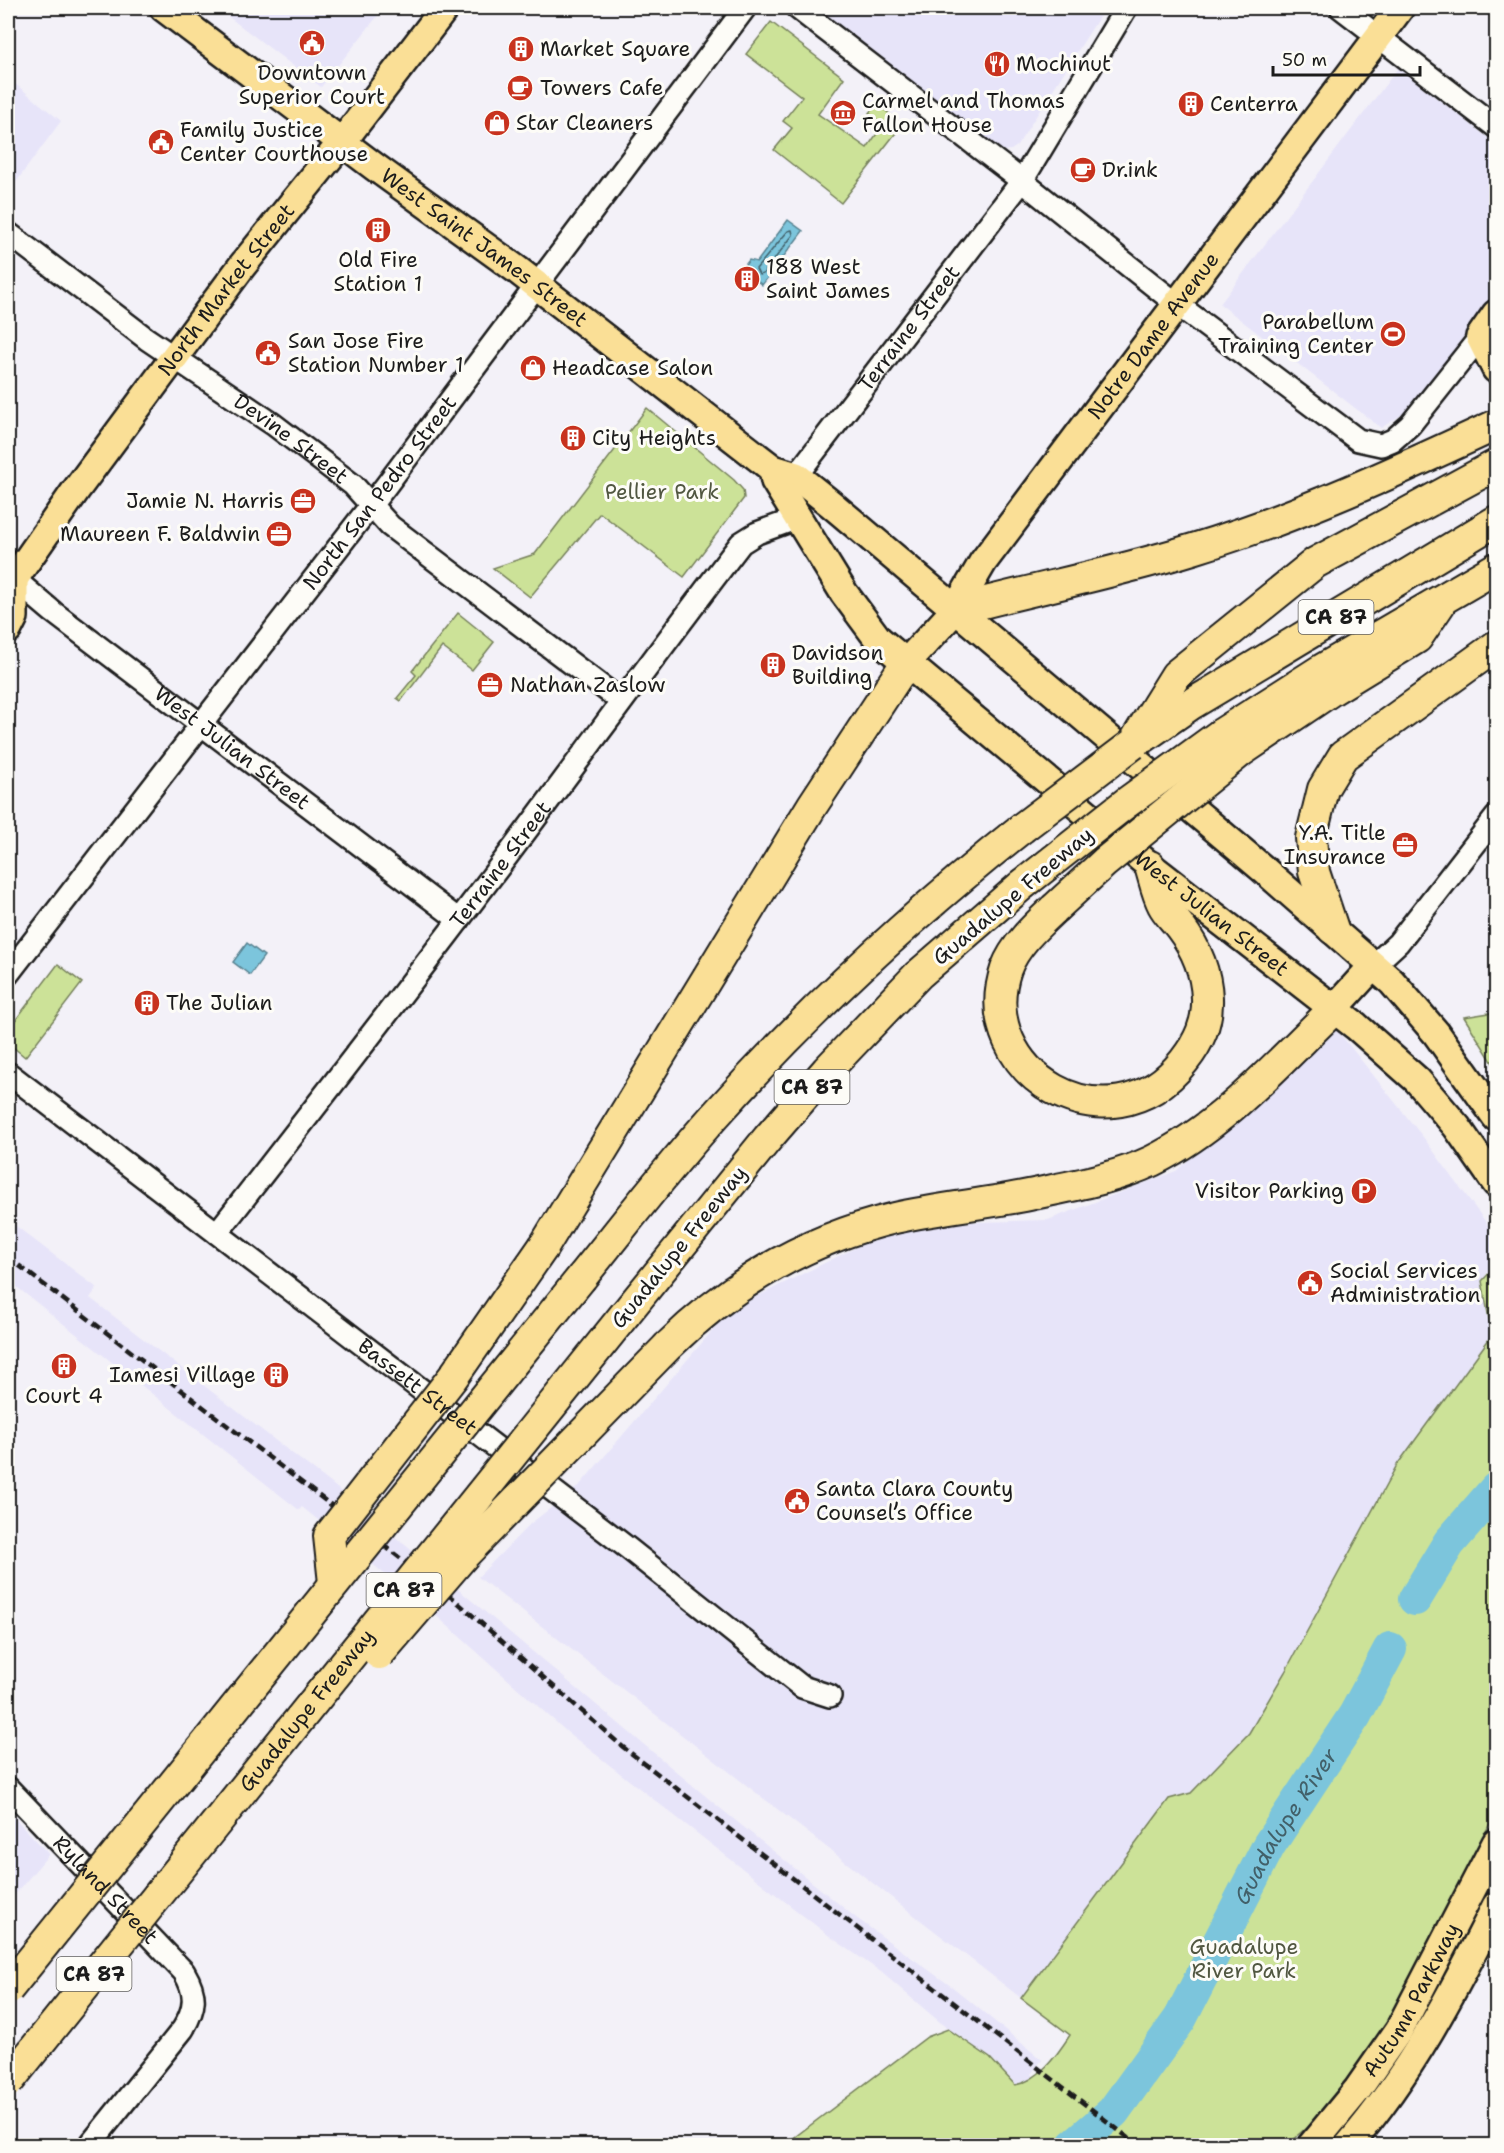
<svg xmlns="http://www.w3.org/2000/svg" width="1504" height="2153" viewBox="0 0 1504 2153" font-family="'Shantell Sans',sans-serif">
<rect width="100%" height="100%" fill="#f3f1f8"/>
<filter id="ink" filterUnits="userSpaceOnUse"><feTurbulence type="fractalNoise" baseFrequency=".0167" numOctaves="2"/><feDisplacementMap in="SourceGraphic" scale="12" xChannelSelector="R" yChannelSelector="G"/><feConvolveMatrix kernelMatrix="1 2 1 2 8 2 1 2 1" color-interpolation-filters="sRGB"/></filter>
<g filter="url(#ink)">
<!-- built -->
<path fill="#e7e4f9" d="M217,8H384L321,87Z
M816,8H1105L1017,146L1011,150L1001,151Z
M1398,68L1496,144V354L1381,428L1220,304Z
M8,78L61,121L8,193Z
M1336,1029L1423,1137L1496,1236V1260L1482,1281L1492,1335L1249,1733L1191,1793L1169,1799L1021,1998L478,1577L530,1524L579,1486L730,1310L903,1224L1048,1220L1176,1171Z
M8,1220L97,1288L90,1298L332,1484L715,1804L855,1917L955,1989L1042,2060L1031,2074L1035,2078L1027,2083L1014,2085L990,2058L948,2029L881,1972L828,1935L567,1732L440,1619L302,1507L299,1510L8,1280Z
M8,1811L49,1854L8,1903Z"/>
<!-- green -->
<path fill="#cce298" stroke="#747f5a" stroke-width="1.5" d="M771,22L844,78L818,114L867,148L883,125L869,113L877,103L902,125L841,203L774,150L792,128L783,121L802,97L746,54Z
M647,408L734,480L743,490L744,498L684,577L600,513L530,597L493,568L535,554Z
M458,613L494,642L472,670L442,647L401,701L397,698L416,675L412,671Z
M58,964L82,983L25,1057L8,1043V1030Z
M1496,1012V1068L1464,1017Z
M1496,1266V1811L1412,1981L1369,2052L1313,2122L1285,2146H783L927,2037L948,2029L990,2058L1015,2085C1039,2081 1057,2055 1070,2035L1021,1998L1169,1799L1191,1793L1249,1733L1285,1672L1397,1465L1492,1335L1482,1281Z"/>
<!-- water -->
<path fill="#7cc5dc" stroke="#56818f" stroke-width="1.5" d="M788,220L803,231L762,285L742,269L749,260L757,262Z
M247,943L264,956L250,975L233,962Z"/>
<g fill="none" stroke-linecap="round" stroke-linejoin="round">
<!-- shore -->
<path stroke="#426069" stroke-width="1.5" d="M788,231L792,230L793,235L763,274L759,275L756,269Z"/>
<!-- river -->
<g stroke="#7cc5dc" stroke-width="34">
<path d="M1415,1599L1449,1543L1496,1489"/>
<path id="s1" d="M1073,2146L1113,2112L1180,2019L1269,1845L1355,1715L1390,1649"/>
</g>
<defs>
<g id="minor">
<path d="M797,8L1022,181L1178,305L1358,440L1381,445L1393,440L1410,425L1480,337"/>
<path d="M1341,8L1496,127"/>
<path id="s2" d="M8,233L147,339L273,424L353,485L390,526L621,701"/>
<path id="s3" d="M796,476L1022,181L1126,8"/>
<path id="s4" d="M8,579H14L53,612L459,920"/>
<path d="M1373,966L1398,943L1496,817"/>
<path id="s5" d="M8,974L385,487L745,8"/>
<path id="s6" d="M8,1073L629,1549L802,1687L830,1696"/>
<path id="s7" d="M217,1233C314,1109 410,985 505,859C584,754 661,647 741,543L757,533L798,518"/>
<path id="s8" d="M8,1788L184,1972C197,1994 196,2007 183,2029L89,2146"/>
</g>
<g id="major">
<path id="s9" d="M164,8L375,167L516,269L773,469L796,476L831,504L1263,869L1392,982L1436,1033L1496,1117"/>
<path d="M1496,314L1480,337L1496,369"/>
<path id="s10" d="M773,469L775,481L844,593L878,639L1150,866L1356,1026L1417,1080L1457,1127L1496,1183"/>
<path id="s11" d="M8,583L14,579L76,490L242,266L342,142L445,8"/>
<path d="M8,629L14,617V579"/>
<path id="s12" d="M906,663L955,610L983,562L1400,8"/>
<path d="M1333,1010L1373,966"/>
<path id="s13" d="M1311,2146L1358,2089L1399,2030L1496,1843"/>
<path d="M1348,2146C1411,2073 1454,1991 1496,1906"/>
</g>
<path id="highway" d="M955,610C1034,589 1115,573 1193,549C1298,517 1397,471 1496,425
M1221,734L1321,670L1496,568
M1144,737L1190,705L1496,521
M1133,744L1176,675L1315,563L1496,465
M1240,752L1332,690L1417,638L1440,604
M1054,909C1036,926 1015,945 1006,969C971,1072 1109,1156 1184,1061C1199,1042 1208,1023 1207,998C1206,972 1196,948 1180,927C1175,920 1167,913 1163,905C1157,894 1154,879 1150,866
M1333,929L1314,872L1311,838L1323,789L1343,756L1496,646
M544,1246L812,806L906,663
M582,1277C628,1220 672,1162 721,1109C813,1007 915,913 1022,828
M626,1313L768,1138L827,1070L918,975L1022,885
M668,1346C732,1283 807,1239 895,1218C939,1208 985,1204 1029,1195C1070,1186 1114,1179 1152,1161C1223,1126 1277,1064 1333,1010"/>
</defs>
<!-- minor casing -->
<use href="#minor" stroke="#1c1c1c" stroke-width="26"/>
<!-- major casing -->
<use href="#major" stroke="#1c1c1c" stroke-width="32"/>
<!-- highway casing -->
<use href="#highway" stroke="#1c1c1c" stroke-width="34"/>
<!-- minor -->
<use href="#minor" stroke="#fdfcf7" stroke-width="21"/>
<!-- major -->
<use href="#major" stroke="#fadf96" stroke-width="27"/>
<!-- highway -->
<use href="#highway" stroke="#fadf96" stroke-width="30"/>
<!-- rail -->
<path stroke="#1c1c1c" stroke-width="4.5" stroke-dasharray="9 4.5" stroke-linecap="butt" d="M8,1257L456,1601L623,1747L1139,2146"/>
<defs>
<g id="highway-bridge">
<path d="M1022,828L1133,744"/>
<path d="M1022,885L1126,803L1221,734"/>
<path d="M1054,909L1105,862L1240,752"/>
<path d="M334,1583L329,1536L453,1377L544,1246"/>
<path d="M379,1654L465,1554L668,1346"/>
<path d="M8,1989L582,1277"/>
<path id="s14" d="M8,2082L626,1313"/>
</g>
</defs>
<!-- highway-bridge casing -->
<use href="#highway-bridge" stroke="#1c1c1c" stroke-width="34" stroke-linecap="butt"/>
<!-- highway-bridge -->
<use href="#highway-bridge" stroke="#fadf96" stroke-width="30"/>
</g>
</g>
<!-- icons -->
<defs>
<symbol id="civic-disc" viewBox="-11 -11 22 22"><circle r="9.5" fill="#c8321e" stroke="#fdfcf7"/><path d="M-.6-6.5H3V-4.5H.6V-3L4-1V1h2V6H-6V1h2V-1L-.6-3ZM-1.2 2.5V6h2.4V2.5Z" fill="#fff"/></symbol>
<symbol id="building-disc" viewBox="-11 -11 22 22"><circle r="9.5" fill="#c8321e" stroke="#fdfcf7"/><path d="M-4-6H4V6H1V3H-1V6H-4ZM-2.5-4.3h1.7v1.8h-1.7ZM.8-4.3h1.7v1.8H.8ZM-2.5-1h1.7V.8h-1.7ZM.8-1h1.7V.8H.8Z" fill="#fff"/></symbol>
<symbol id="restaurant-disc" viewBox="-11 -11 22 22"><circle r="9.5" fill="#c8321e" stroke="#fdfcf7"/><path d="M-5-6h1v4h1v-4h1v4h1v-4h1v5L-1.5 .5V6h-2V.5L-5-1ZM5-6V6H3V1.5H1.5Q1.5-4 5-6Z" fill="#fff"/></symbol>
<symbol id="cafe-disc" viewBox="-11 -11 22 22"><circle r="9.5" fill="#c8321e" stroke="#fdfcf7"/><path d="M-5.5-4.5H6V0H3Q3 3.5 0 3.5H-2.5Q-5.5 3.5-5.5 0ZM3-3.2v2h1.7v-2ZM-6 4.5H4V6H-6Z" fill="#fff"/></symbol>
<symbol id="museum-disc" viewBox="-11 -11 22 22"><circle r="9.5" fill="#c8321e" stroke="#fdfcf7"/><path d="M0-6L6-3V-2H-6V-3ZM-5-1h2V3h-2ZM-1-1h2V3h-2ZM3-1h2V3H3ZM-6 4H6V6H-6Z" fill="#fff"/></symbol>
<symbol id="shop-disc" viewBox="-11 -11 22 22"><circle r="9.5" fill="#c8321e" stroke="#fdfcf7"/><path d="M-5-2.5h2.3a2.7 3.5 0 0 1 5.4 0H5L5.5 6h-11ZM-1.5-2.5h3a1.5 2.3 0 0 0-3 0Z" fill="#fff"/></symbol>
<symbol id="stadium-disc" viewBox="-11 -11 22 22"><circle r="9.5" fill="#c8321e" stroke="#fdfcf7"/><path d="M0-5a6.5 5 0 1 0 0 10a6.5 5 0 1 0 0-10ZM-3.5-1.8h7v3.6h-7Z" fill="#fff"/></symbol>
<symbol id="office-disc" viewBox="-11 -11 22 22"><circle r="9.5" fill="#c8321e" stroke="#fdfcf7"/><path d="M-6-3h4V-5.5h4V-3h4V5H-6ZM-1-4.5V-3h2v-1.5ZM-6 0V1H6V0Z" fill="#fff"/></symbol>
<symbol id="parking-disc" viewBox="-11 -11 22 22"><circle r="9.5" fill="#c8321e" stroke="#fdfcf7"/><path d="M-3.5-5.5H1a3.5 3.5 0 0 1 0 7H-1V5.5H-3.5ZM-1-3.4V-.6H.8a1.4 1.4 0 0 0 0-2.8Z" fill="#fff"/></symbol>
</defs>
<g fill-rule="evenodd">
<use href="#civic-disc" x="297" y="28" width="30" height="30"/>
<use href="#building-disc" x="506" y="34" width="30" height="30"/>
<use href="#restaurant-disc" x="982" y="49" width="30" height="30"/>
<use href="#cafe-disc" x="505" y="73" width="30" height="30"/>
<use href="#building-disc" x="1176" y="89" width="30" height="30"/>
<use href="#museum-disc" x="828" y="98" width="30" height="30"/>
<use href="#shop-disc" x="482" y="108" width="30" height="30"/>
<use href="#civic-disc" x="146" y="127" width="30" height="30"/>
<use href="#cafe-disc" x="1068" y="155" width="30" height="30"/>
<use href="#building-disc" x="363" y="215" width="30" height="30"/>
<use href="#building-disc" x="732" y="264" width="30" height="30"/>
<use href="#stadium-disc" x="1378" y="319" width="30" height="30"/>
<use href="#civic-disc" x="253" y="338" width="30" height="30"/>
<use href="#shop-disc" x="518" y="353" width="30" height="30"/>
<use href="#building-disc" x="558" y="423" width="30" height="30"/>
<use href="#office-disc" x="288" y="486" width="30" height="30"/>
<use href="#office-disc" x="264" y="519" width="30" height="30"/>
<use href="#building-disc" x="758" y="650" width="30" height="30"/>
<use href="#office-disc" x="475" y="670" width="30" height="30"/>
<use href="#office-disc" x="1390" y="830" width="30" height="30"/>
<use href="#building-disc" x="132" y="988" width="30" height="30"/>
<use href="#parking-disc" x="1349" y="1176" width="30" height="30"/>
<use href="#civic-disc" x="1295" y="1268" width="30" height="30"/>
<use href="#building-disc" x="49" y="1351" width="30" height="30"/>
<use href="#building-disc" x="261" y="1360" width="30" height="30"/>
<use href="#civic-disc" x="782" y="1486" width="30" height="30"/>
</g>
<g text-anchor="middle" stroke-width="6" stroke-linejoin="round" paint-order="stroke">
<!-- shield labels -->
<g fill="#fdfcf7" stroke="#605f5e" stroke-width="1.5">
<rect x="1298.5" y="600" width="75" height="34" rx="4.5"/>
<rect x="774.5" y="1070" width="75" height="34" rx="4.5"/>
<rect x="366.5" y="1573" width="75" height="34" rx="4.5"/>
<rect x="56.5" y="1957" width="75" height="34" rx="4.5"/>
</g>
<g font-size="20" font-weight="bold" fill="#1c1c1c">
<text x="1336" y="624">CA 87</text>
<text x="812" y="1094">CA 87</text>
<text x="404" y="1597">CA 87</text>
<text x="94" y="1981">CA 87</text>
</g>
<!-- poi labels -->
<g font-size="21" fill="#1c1c1c" stroke="#fdfcf7" text-anchor="start">
<text x="540" y="56">Market Square</text>
<text x="1016" y="71">Mochinut</text>
<text x="312" y="80" text-anchor="middle">Downtown<tspan x="312" dy="24">Superior Court</tspan></text>
<text x="540" y="95">Towers Cafe</text>
<text x="862" y="108">Carmel and Thomas<tspan x="862" dy="24">Fallon House</tspan></text>
<text x="1210" y="111">Centerra</text>
<text x="516" y="130">Star Cleaners</text>
<text x="180" y="137">Family Justice<tspan x="180" dy="24">Center Courthouse</tspan></text>
<text x="1102" y="177">Dr.ink</text>
<text x="378" y="267" text-anchor="middle">Old Fire<tspan x="378" dy="24">Station 1</tspan></text>
<text x="766" y="274">188 West<tspan x="766" dy="24">Saint James</tspan></text>
<text x="1374" y="329" text-anchor="end">Parabellum<tspan x="1374" dy="24">Training Center</tspan></text>
<text x="288" y="348">San Jose Fire<tspan x="288" dy="24">Station Number 1</tspan></text>
<text x="552" y="375">Headcase Salon</text>
<text x="592" y="445">City Heights</text>
<text x="284" y="508" text-anchor="end">Jamie N. Harris</text>
<text x="260" y="541" text-anchor="end">Maureen F. Baldwin</text>
<text x="792" y="660">Davidson<tspan x="792" dy="24">Building</tspan></text>
<text x="510" y="692">Nathan Zaslow</text>
<text x="1386" y="840" text-anchor="end">Y.A. Title<tspan x="1386" dy="24">Insurance</tspan></text>
<text x="166" y="1010">The Julian</text>
<text x="1344" y="1198" text-anchor="end">Visitor Parking</text>
<text x="1330" y="1278">Social Services<tspan x="1330" dy="24">Administration</tspan></text>
<text x="256" y="1382" text-anchor="end">Iamesi Village</text>
<text x="64" y="1403" text-anchor="middle">Court 4</text>
<text x="816" y="1496">Santa Clara County<tspan x="816" dy="24">Counsel’s Office</tspan></text>
</g>
<!-- street labels -->
<g font-size="21" fill="#1c1c1c" stroke="#fdfcf7">
<text dy="7" stroke="none"><textPath href="#s9" startOffset="400">West Saint James Street</textPath></text>
<text dy="7" stroke="none"><textPath href="#s11" startOffset="366">North Market Street</textPath></text>
<text dy="7" stroke="none"><textPath href="#s3" startOffset="186">Terraine Street</textPath></text>
<text dy="7" stroke="none"><textPath href="#s12" startOffset="411">Notre Dame Avenue</textPath></text>
<text dy="7" stroke="none"><textPath href="#s2" startOffset="350">Devine Street</textPath></text>
<text dy="7" stroke="none"><textPath href="#s5" startOffset="608">North San Pedro Street</textPath></text>
<text dy="7" stroke="none"><textPath href="#s4" startOffset="282">West Julian Street</textPath></text>
<text dy="7" stroke="none"><textPath href="#s7" startOffset="465">Terraine Street</textPath></text>
<text transform="translate(1013 896) rotate(-40)" y="7">Guadalupe Freeway</text>
<text dy="7" stroke="none"><textPath href="#s10" startOffset="633">West Julian Street</textPath></text>
<text transform="translate(679 1247) rotate(-51)" y="7">Guadalupe Freeway</text>
<text dy="7" stroke="none"><textPath href="#s6" startOffset="516">Bassett Street</textPath></text>
<text dy="7" stroke="none"><textPath href="#s14" startOffset="477">Guadalupe Freeway</textPath></text>
<text dy="7" stroke="none"><textPath href="#s8" startOffset="141">Ryland Street</textPath></text>
<text dy="7" stroke="none"><textPath href="#s13" startOffset="178">Autumn Parkway</textPath></text>
</g>
<!-- park labels -->
<g font-size="21" fill="#515741" stroke="#fdfcf7">
<text x="662" y="499">Pellier Park</text>
<text x="1244" y="1954">Guadalupe<tspan x="1244" dy="24">River Park</tspan></text>
</g>
<!-- water labels -->
<g font-size="22" font-style="italic" fill="#426069" stroke="#fdfcf7">
<text dy="8" stroke="none"><textPath href="#s1" startOffset="387">Guadalupe River</textPath></text>
</g>
</g>
<!-- margin -->
<rect width="1504" height="2153" fill="none" stroke="#fdfcf7" stroke-width="30"/>
<rect x="15" y="15" width="1474" height="2123" fill="none" stroke="#1c1c1c" stroke-width="2" filter="url(#ink)"/>
<!-- scale -->
<path d="M1273 66v9h147v-9" fill="none" stroke="#1c1c1c" stroke-width="3"/>
<text x="1282" y="66" font-size="18" fill="#1c1c1c" stroke="#fdfcf7" stroke-width="4.5" paint-order="stroke">50 m</text>
</svg>
